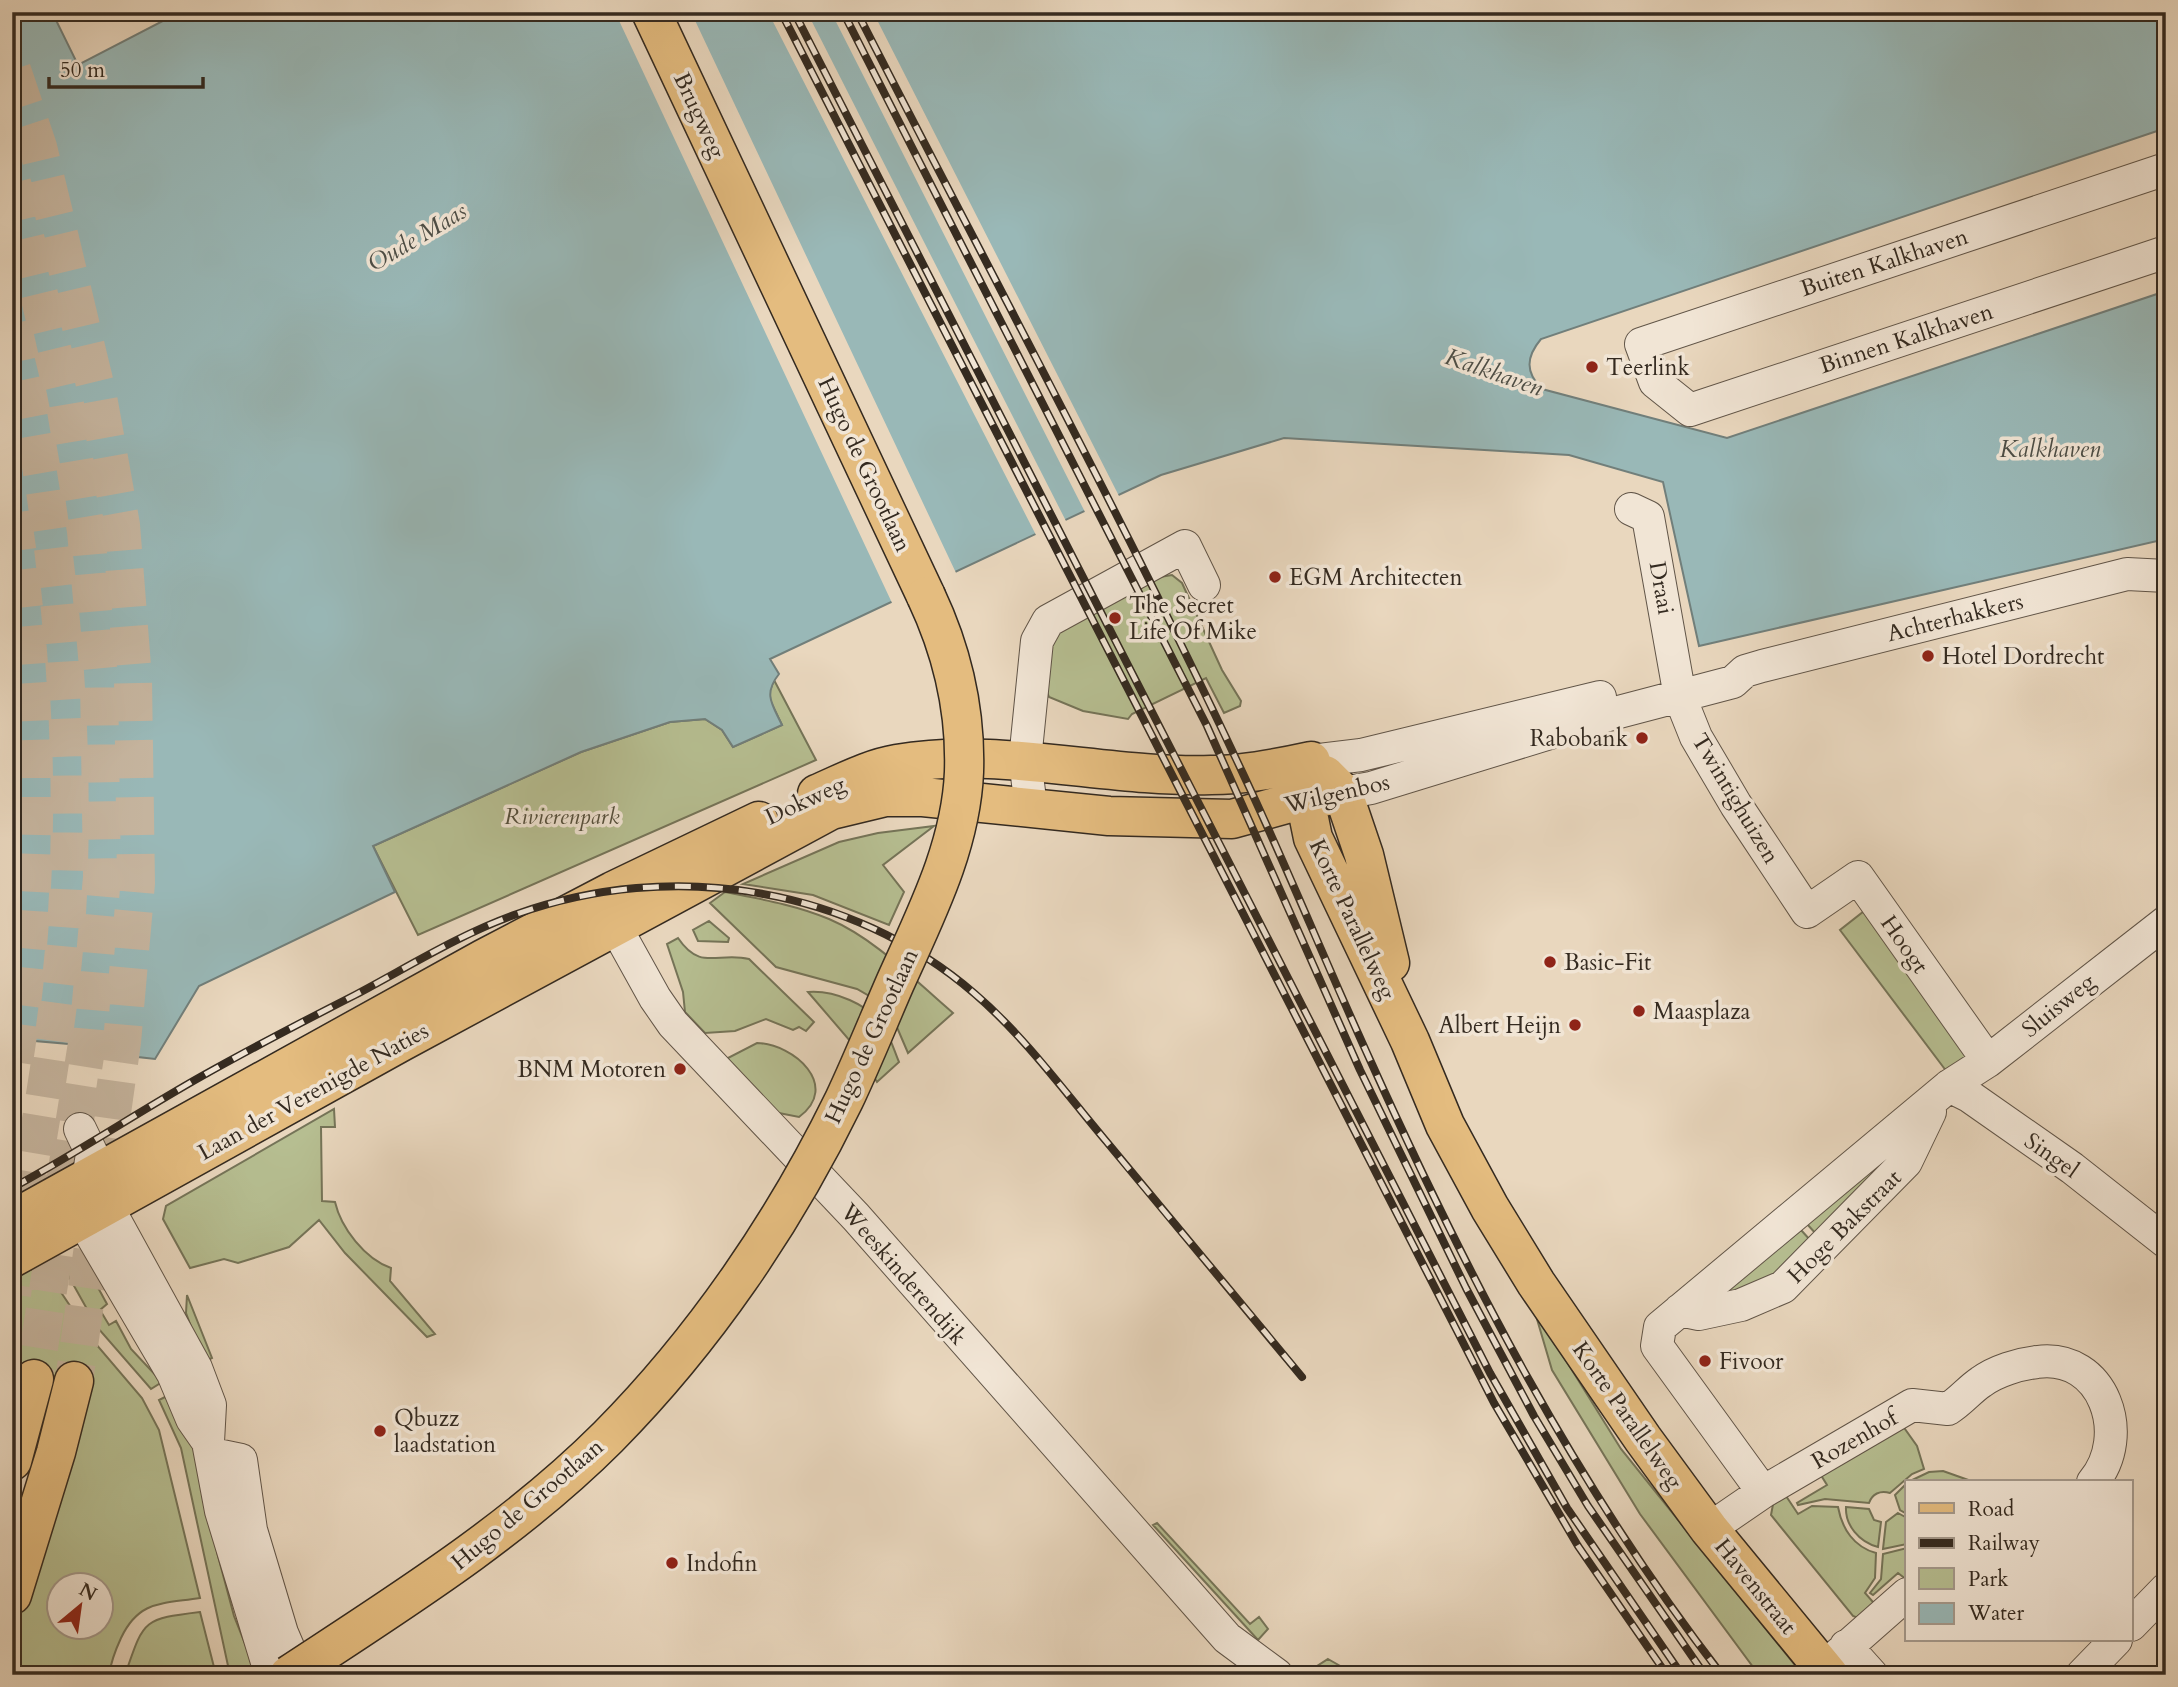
<svg xmlns="http://www.w3.org/2000/svg" width="2178" height="1687" viewBox="0 0 2178 1687" font-family="Cardo,serif">
<rect width="100%" height="100%" fill="#e9d7be"/>
<filter id="stains"><feTurbulence type="fractalNoise" baseFrequency=".00286" numOctaves="4"/><feColorMatrix values="0 0 0 0 .2 0 0 0 0 .09 0 0 0 0 .02 0 0 0 .5 -.17"/></filter>
<radialGradient id="worn" r=".72"><stop offset=".6" stop-color="#630" stop-opacity="0"/><stop offset="1" stop-color="#630" stop-opacity=".3"/></radialGradient>
<!-- green -->
<path fill="#b6be91" stroke="#757458" stroke-width="2" fill-rule="evenodd" d="M1172,575L1182,583L1222,670L1241,701L1240,706L1224,713L1206,678L1132,714L1128,719L1083,711L1049,697L1046,689L1048,652L1058,631L1160,577Z
M774,680L816,760L418,935L373,846L581,752L670,722L705,719L722,730L733,747L782,725L768,696Z
M934,826L883,865L904,892L889,925L813,895L743,884L839,842L878,833Z
M725,892C760,899 796,905 829,919C876,939 914,980 953,1013L908,1053L896,1025L883,1004L857,989L776,967L710,903Z
M1868,908L1977,1052L1947,1072L1840,930Z
M709,921L729,938L728,942L698,941L693,930Z
M678,938C701,972 718,951 749,959L814,1022L806,1031L799,1027L793,1030L766,1019L735,1031L705,1033L685,1012L683,992L667,944Z
M808,992C834,990 868,1004 883,1026C890,1036 894,1050 899,1062L877,1082L857,1049Z
M757,1043C794,1044 841,1086 799,1117L774,1112L724,1060Z
M334,1109L335,1127H321L322,1201L335,1202C341,1228 365,1259 391,1268L390,1281L435,1334L427,1337L345,1253L319,1220L289,1247L238,1263L224,1259L190,1268L163,1219L166,1206Z
M1913,1136L1817,1235L1807,1224L1863,1178L1862,1174Z
M1801,1230L1811,1241L1777,1273L1713,1301Z
M66,1258C88,1262 97,1287 107,1304L100,1310L109,1325L116,1321L131,1349L162,1382L151,1389L97,1327L59,1259Z
M44,1267L95,1343L142,1398L159,1430L200,1598C162,1604 139,1600 121,1638C115,1651 111,1661 109,1675H12V1630L50,1515L85,1385L12,1377V1274ZM60,1586H102V1628H60Z
M187,1295L212,1358L204,1362L186,1313Z
M1534,1309L1621,1449L1803,1675H1759L1640,1514L1552,1370Z
M173,1393L194,1444L218,1556L234,1616L253,1664L237,1675H230L181,1448L159,1400Z
M1900,1422L1917,1446L1924,1469L1912,1474L1890,1493C1880,1490 1872,1494 1869,1503L1825,1499L1798,1505L1797,1503L1827,1485L1819,1472Z
M1943,1471L1974,1482H1908L1929,1472Z
M1907,1483V1514L1900,1510L1895,1495Z
M1784,1493L1798,1514L1812,1506L1838,1507C1842,1529 1854,1547 1876,1553L1875,1578L1865,1593L1880,1610L1863,1620L1853,1616L1771,1515L1774,1499Z
M1846,1507L1869,1509L1874,1520L1881,1522L1878,1547C1859,1542 1845,1525 1846,1507Z
M1898,1513L1907,1518V1544L1883,1549L1886,1522Z
M1157,1523L1250,1624L1259,1617L1268,1629L1258,1640L1153,1525Z
M1907,1548V1580L1898,1573L1873,1595L1870,1593L1881,1579L1883,1554Z
M200,1612L216,1675H125C144,1620 142,1619 200,1612Z
M1328,1659L1356,1675H1313L1311,1670Z"/>
<!-- water -->
<path fill="#99b8b7" stroke="#717f7b" stroke-width="2" d="M12,12H52L78,65L180,12H2166V128L1541,339C1526,357 1525,372 1542,389L1727,438L2166,291V544L2157,541L1699,646L1663,482L1569,455L1284,438L1161,475L770,659L779,674C763,694 772,704 782,725L733,747L722,730L705,719L670,722L581,752L373,846L395,892L199,986L155,1059L138,1057V1050L12,1039Z"/>
<!-- pier -->
<path fill="#e9d7be" d="M615,12H691L957,575L893,605Z
M768,12H807L1067,523L1037,537Z
M831,12H873L1120,498L1086,514Z"/>
<g fill="none" stroke-linecap="round" stroke-linejoin="round">
<!-- highway-tunnel -->
<path stroke="#c5b49e" stroke-width="38" stroke-dasharray="38 19" stroke-linecap="butt" d="M12,70L38,147L98,397L121,525L133,679L136,883L122,1042L74,1381
M12,183L64,398L86,531L99,678L102,877L88,1037L34,1379
M12,324C55,502 74,688 69,870C65,1010 33,1156 12,1294
M12,513C40,701 43,886 12,1074"/>
<defs>
<path id="minor" d="M2166,169L1641,344L1655,382L1690,410L2166,252
M1631,509L1648,517L1680,697L1696,737L1736,805L1807,912L1858,877L1988,1061
M1311,761L1361,755L1600,697
M1343,793L1371,788L1615,713L1733,682L1745,671L1762,666L2127,574L2166,576
M1031,807L1025,760L1037,641L1048,621L1185,546L1204,585
M605,908L655,998L673,1024L856,1217L1227,1638L1277,1675
M1949,1086L1969,1096L2072,1168L2166,1242
M80,1129L92,1154L82,1219L173,1374L192,1419L208,1442L221,1511L271,1675
M96,1186L196,1368L210,1405L208,1442
M1680,1310L1699,1314L1741,1305L1783,1287L1906,1162L1930,1112L1928,1104
M212,1454L241,1460L251,1530L282,1633L300,1675
M1763,1492L1657,1346L1660,1327L1949,1086L1988,1061L2166,922
M1709,1529L1763,1492L1912,1405L1948,1409C1961,1401 1969,1390 1981,1382C1996,1371 2019,1364 2037,1362C2104,1353 2132,1436 2093,1482
M2131,1625L2166,1589
M1846,1646L1872,1675
M1823,1668L1907,1594
M2082,1675L2116,1640"/>
<path id="major" d="M651,12L926,596
M1309,773L1305,799L1313,838L1410,1041L1445,1125L1490,1208L1536,1283L1643,1439L1709,1529L1829,1675
M1325,775L1343,793L1364,855L1390,963
M817,794C843,783 868,769 897,764C1001,746 1106,778 1211,775C1244,775 1279,768 1311,761
M12,1220L483,959L613,891L759,821
M12,1258L401,1042L831,810L885,797H923L1109,816L1232,819L1290,803L1343,793"/>
<path id="highway" d="M12,1461L34,1379
M12,1595L56,1452L74,1381"/>
</defs>
<!-- minor casing -->
<use href="#minor" stroke="#615548" stroke-width="34"/>
<!-- major casing -->
<use href="#major" stroke="#342a20" stroke-width="41"/>
<!-- highway casing -->
<use href="#highway" stroke="#342a20" stroke-width="41"/>
<!-- minor -->
<use href="#minor" stroke="#f1e5d5" stroke-width="32"/>
<!-- major -->
<use href="#major" stroke="#e4bc7f" stroke-width="38"/>
<!-- highway -->
<use href="#highway" stroke="#e4bc7f" stroke-width="38"/>
<defs>
<path id="rail" d="M781,12L1494,1403L1578,1546L1667,1675
M794,12L1490,1373L1567,1508L1682,1675
M843,12L1207,726L1360,1070L1466,1288L1534,1416L1588,1506L1705,1675
M857,12C987,267 1124,519 1245,778C1289,872 1328,968 1371,1062C1468,1277 1577,1488 1722,1675
M12,1188C77,1153 138,1112 202,1076C252,1048 304,1021 355,995C408,967 460,934 517,914C672,859 850,886 975,994C1025,1037 1064,1091 1106,1141C1171,1220 1237,1298 1302,1377"/>
</defs>
<!-- rail casing -->
<use href="#rail" stroke="#342a20" stroke-width="8"/>
<!-- rail -->
<use href="#rail" stroke="#f1e5d5" stroke-width="5" stroke-dasharray="16" stroke-linecap="butt"/>
<defs>
<path id="major-bridge" d="M289,1675C400,1602 514,1531 608,1437C704,1340 784,1223 844,1100C862,1062 878,1022 895,983C925,916 961,847 964,772C966,710 952,651 926,596"/>
</defs>
<!-- major-bridge casing -->
<use href="#major-bridge" stroke="#342a20" stroke-width="41" stroke-linecap="butt"/>
<!-- major-bridge -->
<use href="#major-bridge" stroke="#e4bc7f" stroke-width="38"/>
</g>
<!-- markers -->
<g fill="#8f2418" stroke="#f1e5d5" stroke-width="2.5">
<circle cx="1592" cy="367" r="7"/>
<circle cx="1275" cy="577" r="7"/>
<circle cx="1115" cy="618" r="7"/>
<circle cx="1928" cy="656" r="7"/>
<circle cx="1642" cy="738" r="7"/>
<circle cx="1550" cy="962" r="7"/>
<circle cx="1639" cy="1011" r="7"/>
<circle cx="1575" cy="1025" r="7"/>
<circle cx="680" cy="1069" r="7"/>
<circle cx="1705" cy="1361" r="7"/>
<circle cx="380" cy="1431" r="7"/>
<circle cx="672" cy="1563" r="7"/>
</g>
<g text-anchor="middle" stroke-width="7" stroke-linejoin="round" paint-order="stroke">
<!-- street labels -->
<g font-size="23" fill="#342a20" stroke="#f1e5d5">
<text transform="translate(700 115) rotate(65)" y="8">Brugweg</text>
<text transform="translate(1884 262) rotate(-18)" y="8">Buiten Kalkhaven</text>
<text transform="translate(1906 338) rotate(-18)" y="8">Binnen Kalkhaven</text>
<text transform="translate(865 464) rotate(65)" y="8">Hugo de Grootlaan</text>
<text transform="translate(1662 588) rotate(80)" y="8">Draai</text>
<text transform="translate(1955 617) rotate(-14)" y="8">Achterhakkers</text>
<text transform="translate(1337 793) rotate(-13)" y="8">Wilgenbos</text>
<text transform="translate(1736 798) rotate(59)" y="8">Twintighuizen</text>
<text transform="translate(805 800) rotate(-25)" y="8">Dokweg</text>
<text transform="translate(1353 919) rotate(65)" y="8">Korte Parallelweg</text>
<text transform="translate(1905 944) rotate(55)" y="8">Hoogt</text>
<text transform="translate(2058 1005) rotate(-39)" y="8">Sluisweg</text>
<text transform="translate(871 1036) rotate(-65)" y="8">Hugo de Grootlaan</text>
<text transform="translate(313 1091) rotate(-29)" y="8">Laan der Verenigde Naties</text>
<text transform="translate(2052 1155) rotate(35)" y="8">Singel</text>
<text transform="translate(1844 1226) rotate(-45)" y="8">Hoge Bakstraat</text>
<text transform="translate(904 1274) rotate(49)" y="8">Weeskinderendijk</text>
<text transform="translate(1628 1415) rotate(55)" y="8">Korte Parallelweg</text>
<text transform="translate(1854 1439) rotate(-30)" y="8">Rozenhof</text>
<text transform="translate(527 1504) rotate(-40)" y="8">Hugo de Grootlaan</text>
<text transform="translate(1756 1586) rotate(51)" y="8">Havenstraat</text>
</g>
<!-- poi labels -->
<g font-size="23" fill="#342a20" stroke="#f1e5d5" text-anchor="start">
<text x="1606" y="375">Teerlink</text>
<text x="1289" y="585">EGM Architecten</text>
<text x="1129" y="613">The Secret<tspan x="1129" dy="26">Life Of Mike</tspan></text>
<text x="1942" y="664">Hotel Dordrecht</text>
<text x="1628" y="746" text-anchor="end">Rabobank</text>
<text x="1564" y="970">Basic-Fit</text>
<text x="1653" y="1019">Maasplaza</text>
<text x="1561" y="1033" text-anchor="end">Albert Heijn</text>
<text x="666" y="1077" text-anchor="end">BNM Motoren</text>
<text x="1719" y="1369">Fivoor</text>
<text x="394" y="1426">Qbuzz<tspan x="394" dy="26">laadstation</tspan></text>
<text x="686" y="1571">Indofin</text>
</g>
<!-- park labels -->
<g font-size="23" font-style="italic" fill="#544f3c" stroke="#f1e5d5">
<text x="562" y="824">Rivierenpark</text>
</g>
<!-- water labels -->
<g font-size="24" font-style="italic" fill="#4d4e46" stroke="#f1e5d5">
<text transform="translate(417 237) rotate(-31)" y="8">Oude Maas</text>
<text transform="translate(1494 372) rotate(19)" y="8">Kalkhaven</text>
<text x="2050" y="457">Kalkhaven</text>
</g>
</g>
<!-- margin -->
<rect width="2178" height="1687" fill="none" stroke="#e9d7be" stroke-width="42"/>
<rect x="14" y="14" width="2150" height="1659" fill="none" stroke="#342a20" stroke-width="3.5"/>
<rect x="21" y="21" width="2136" height="1645" fill="none" stroke="#342a20" stroke-width="2"/>
<!-- legend -->
<rect x="1905" y="1480" width="228" height="161" fill="#f1e5d5" stroke="#a59a8d" stroke-width="2"/>
<rect x="1919" y="1503" width="35" height="10" fill="#e4bc7f" stroke="#a59a8d" stroke-width="2"/>
<text x="1968" y="1516" font-size="21" fill="#342a20">Road</text>
<rect x="1919" y="1538" width="35" height="10" fill="#342a20" stroke="#a59a8d" stroke-width="2"/>
<text x="1968" y="1550" font-size="21" fill="#342a20">Railway</text>
<rect x="1919" y="1568" width="35" height="21" fill="#b6be91" stroke="#a59a8d" stroke-width="2"/>
<text x="1968" y="1586" font-size="21" fill="#342a20">Park</text>
<rect x="1919" y="1603" width="35" height="21" fill="#99b8b7" stroke="#a59a8d" stroke-width="2"/>
<text x="1968" y="1620" font-size="21" fill="#342a20">Water</text>
<!-- north arrow -->
<g transform="translate(80 1606) rotate(29)"><circle r="33" fill="#f1e5d5" stroke="#a59a8d" stroke-width="2"/>
<path d="M0-5L12 26L0 18L-12 26Z" fill="#8f2418"/>
<text y="-10" font-size="19" font-weight="bold" text-anchor="middle" fill="#342a20">N</text>
</g>
<!-- scale -->
<path d="M49 77v10h154v-10" fill="none" stroke="#342a20" stroke-width="3.5"/>
<text x="60" y="77" font-size="21" fill="#342a20" stroke="#f1e5d5" stroke-width="5" paint-order="stroke">50 m</text>
<rect width="100%" height="100%" filter="url(#stains)"/>
<rect width="100%" height="100%" fill="url(#worn)"/>
</svg>
